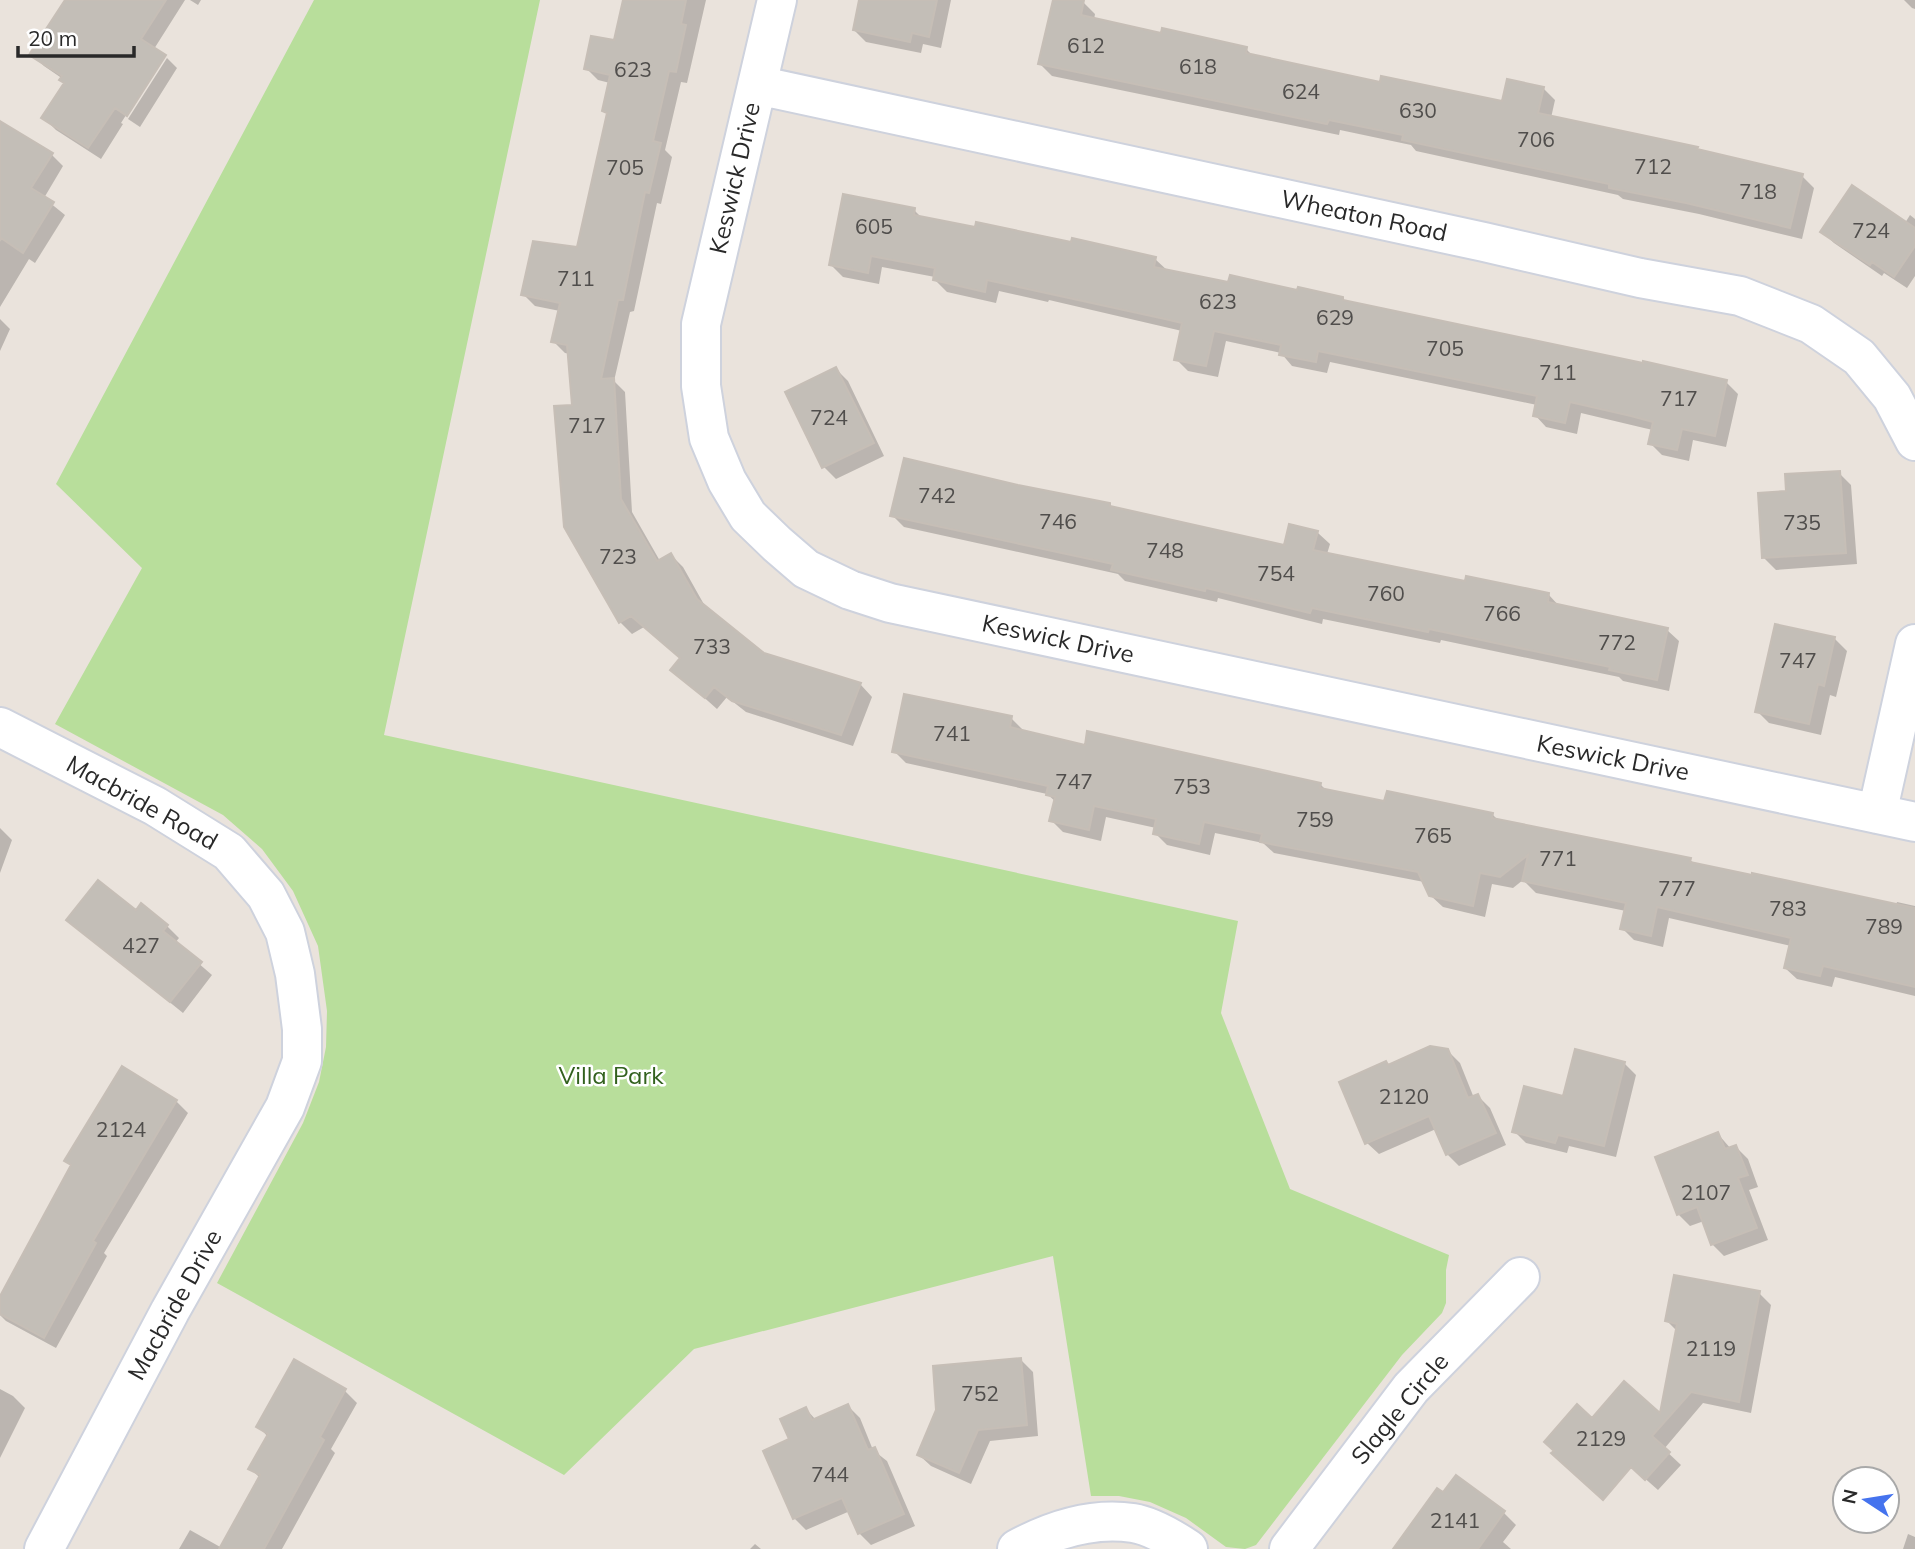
<svg xmlns="http://www.w3.org/2000/svg" width="1915" height="1549" viewBox="0 0 1915 1549" font-family="Mulish,sans-serif">
<rect width="100%" height="100%" fill="#eae3dc"/>
<!-- green -->
<path fill="#b8de9b" d="M314,0H540L384,735L1238,921L1221,1013L1290,1189L1449,1255L1446,1270V1303L1442,1313L1402,1355L1256,1545L1245,1549L1226,1547L1186,1518L1150,1502L1119,1496H1091L1053,1256L694,1349L564,1475L217,1283L303,1123L319,1082L326,1047L327,1011L318,946L293,891L262,849L223,815L55,724L142,568L56,484Z"/>
<!-- shadow -->
<path fill="#0003" d="M67,0H185L154,49L166,57H163L121,123L123,124L101,159L56,130L44,118L66,84L63,79L44,66L32,54Z
M190,0H201L198,5Z
M624,0H706L687,83L681,82L665,150L672,157L661,204L657,203L634,311L630,312L614,381L625,392L632,512L660,561L671,555L683,567L706,608L763,655L861,685L872,697L853,746L746,712L727,697L717,709L673,670L682,659L644,627L632,634L620,622L574,406L570,354L565,353L553,341L560,311L535,306L523,294L578,249L609,115L604,111L610,83L598,80L586,68L615,43Z
M861,0H951L941,48L923,44L921,53L866,42L854,30Z
M1055,0L1083,2L1095,14L1094,20L1162,35L1246,49L1254,57L1381,85L1503,103L1543,88L1555,100L1551,118L1697,148L1700,151L1802,176L1814,188L1802,239L1699,214L1623,199L1618,195L1416,151L1411,145L1340,130L1339,135L1052,76L1040,64Z
M1904,0H1915V9L1912,8Z
M167,58L177,68L140,127L128,119Z
M0,135L51,154L63,166L44,198L65,215L35,263L29,259L0,307Z
M914,210L922,218L1155,259L1168,271L1230,284L1342,298L1347,302L1726,382L1738,394L1726,447L1693,440L1689,461L1662,455L1650,443L1653,430L1644,428L1581,413L1577,434L1546,427L1535,415L1537,405L1330,362L1327,373L1292,366L1281,353L1226,341L1218,377L1188,371L1176,359L1182,331L1049,300L1048,302L999,291L996,303L947,292L935,280V277L882,267L879,284L843,277L831,265Z
M1910,215L1915,219V276L1907,288L1884,273L1882,276L1834,243L1822,232L1905,223Z
M0,319L10,329L0,351Z
M836,369L848,381L884,456L836,479L824,467L787,393Z
M1839,473L1851,485L1857,564L1776,570L1764,558L1788,493Z
M1017,487L1109,505L1113,509L1285,547L1318,533L1330,544L1327,554L1466,583L1549,595L1560,607L1667,630L1679,641L1669,691L1623,681L1619,677L1441,640L1440,643L1323,619L1322,624L1218,598L1217,602L1125,581L1118,574L904,527L892,515Z
M1776,626L1835,639L1847,651L1836,697L1830,695L1821,735L1769,723L1757,711Z
M1011,718L1023,730L1022,732L1086,747L1320,784L1327,791L1386,804L1492,814L1499,821L1690,860L1695,864L1896,905L1897,902L1915,906V996L1835,977L1832,987L1797,979L1785,968L1791,946L1669,918L1663,947L1634,940L1622,928L1626,911L1536,893L1523,880L1513,888L1492,884L1485,917L1443,907L1430,895L1424,882L1274,853L1263,843L1215,833L1210,855L1167,845L1155,833L1156,828L1106,817L1101,841L1063,832L1051,820L1056,802L1047,794L906,763L894,751Z
M0,828L12,840L0,873Z
M137,912L167,926L179,938L175,943L212,975L183,1013L68,920Z
M1447,1050L1460,1063L1474,1098L1478,1096L1490,1108L1506,1145L1459,1166L1447,1154L1436,1129L1379,1154L1367,1143L1389,1066Z
M1624,1063L1636,1075L1616,1157L1569,1146L1567,1153L1526,1143L1514,1131L1565,1098Z
M122,1068L176,1101L188,1113L104,1253L107,1256L56,1348L6,1321L0,1315V1299L72,1167L66,1161Z
M1718,1134L1731,1149L1736,1147L1748,1159L1758,1187L1749,1190L1768,1240L1724,1256L1712,1244L1704,1221L1690,1226L1678,1214Z
M1759,1293L1771,1305L1751,1413L1703,1403L1664,1449L1681,1465L1658,1490L1633,1468L1592,1420L1662,1417L1677,1331L1667,1321Z
M1021,1360L1033,1372L1038,1436L990,1441L971,1484L931,1466L919,1455Z
M294,1362L345,1391L357,1403L331,1449L335,1453L282,1549H179L190,1530L222,1548L260,1478L250,1468L268,1437L258,1426Z
M0,1389L13,1396L25,1408L0,1458Z
M848,1406L860,1418L873,1450L887,1461L915,1526L871,1545L859,1533L850,1511L806,1530L794,1518L791,1440L806,1409L816,1420Z
M1456,1478L1504,1513L1516,1525L1503,1542L1511,1549H1404Z
M1908,1534L1915,1537V1549H1903Z
M755,1544L761,1549H750Z"/>
<!-- building -->
<path fill="#c3beb7" stroke="#c6beb6" stroke-width="2" d="M65,0H166L141,39L166,55L127,116L115,108L88,148L41,118L64,83L59,80L62,76L29,55Z
M623,0H686L681,24L686,25L676,72L669,71L653,141L661,143L649,193L645,192L623,300H618L601,379L614,378L621,499L657,561L671,553L697,599L764,653L861,683L841,735L732,701L714,687L705,698L670,670L680,658L631,616L619,623L564,527L554,406L572,405L567,345L551,342L560,303L521,295L533,241L577,247L607,113L602,111L610,75L584,69L591,36L614,40Z
M859,0H937L929,37L912,33L910,42L853,30Z
M1053,0H1084L1081,15L1161,33L1162,28L1247,47L1246,53L1380,82L1381,76L1502,101L1507,79L1544,87L1538,113L1698,147L1697,149L1803,174L1790,228L1686,203L1609,188V184L1402,140L1403,135L1329,120L1327,124L1038,64Z
M0,121L53,153L31,188L54,202L23,253L1,238L0,241Z
M1852,185L1915,228V246L1894,277L1872,262L1870,265L1820,232Z
M843,194L915,208L914,215L975,227L976,222L1071,242L1072,238L1156,257L1154,267L1228,282L1230,275L1297,290L1298,287L1343,297V300L1643,363V361L1727,380L1715,436L1682,429L1677,450L1648,444L1653,422L1631,416L1570,402L1565,423L1533,416L1537,396L1318,351L1316,362L1279,355L1281,345L1214,331L1206,366L1174,360L1182,323L1165,319L987,280L985,292L933,280L935,268L871,256L868,273L829,265Z
M836,367L874,443L822,468L785,392Z
M904,458L1018,485L1110,503V506L1284,545L1289,524L1318,531L1313,550L1465,581L1466,576L1549,593L1548,602L1668,628L1657,680L1609,670L1610,667L1429,629L1428,632L1312,608L1310,613L1206,588L1205,591L1111,570L1113,564L890,516Z
M1840,471L1846,553L1762,558L1758,493L1786,491L1785,474Z
M1775,624L1835,637L1824,686L1818,684L1809,724L1755,712Z
M904,694L1012,716L1010,727L1085,745L1087,731L1321,783L1320,788L1384,801L1387,791L1493,813L1492,818L1691,858L1690,862L1752,875V873L1915,908V987L1823,966L1820,976L1784,968L1791,938L1657,907L1651,936L1620,929L1626,903L1522,881L1528,855L1500,877L1480,873L1473,906L1429,896L1418,872L1260,842L1262,834L1204,822L1199,844L1153,834L1156,819L1094,806L1089,830L1049,821L1055,797L1046,795L1048,786L892,752Z
M98,880L136,910L141,903L168,925L163,931L202,962L170,1002L66,920Z
M1430,1046L1448,1049L1468,1098L1478,1094L1496,1133L1446,1155L1429,1116L1365,1144L1339,1082L1386,1061L1388,1065Z
M1575,1049L1625,1062L1604,1146L1558,1135L1555,1143L1512,1132L1524,1086L1563,1096Z
M122,1066L177,1100L93,1241L96,1243L44,1338L0,1314V1296L71,1165L64,1161Z
M1718,1132L1725,1149L1736,1145L1748,1175L1738,1178L1757,1228L1711,1245L1697,1207L1677,1215L1655,1157Z
M1674,1275L1760,1291L1739,1402L1691,1392L1652,1436L1670,1452L1645,1480L1631,1467L1603,1500L1551,1453L1554,1451L1544,1442L1577,1404L1592,1418L1624,1381L1660,1413L1677,1324L1665,1321Z
M1021,1358L1027,1425L978,1430L959,1473L917,1455L936,1410L933,1366Z
M294,1359L346,1389L320,1437L324,1440L264,1549H219L260,1475L248,1469L268,1434L256,1427Z
M848,1404L868,1450L875,1447L904,1514L858,1534L842,1498L793,1519L763,1451L789,1439L780,1419L806,1407L812,1420Z
M1456,1475L1505,1511L1478,1549H1393L1437,1488L1443,1492Z"/>
<g fill="none" stroke-linecap="round" stroke-linejoin="round">
<defs>
<path id="street" d="M777,0L701,324V386L709,438L727,481L748,516L777,544L806,569L850,590L890,603L1915,822
M757,85L1484,242L1640,278L1740,296L1811,324L1859,357L1892,397L1915,441
M0,727L155,806L229,852L266,895L285,932L295,974L302,1029V1061L285,1107L170,1311L44,1549
M1877,814L1915,644
M1017,1549C1052,1530 1093,1517 1133,1523C1152,1526 1173,1539 1188,1549
M1289,1549L1411,1388L1520,1277"/>
</defs>
<!-- street casing -->
<use href="#street" stroke="#ced2dd" stroke-width="42"/>
<!-- street -->
<use href="#street" stroke="#fff" stroke-width="38"/>
</g>
<g text-anchor="middle" stroke-width="5" stroke-linejoin="round" paint-order="stroke">
<!-- number labels -->
<g font-size="21" fill="#504e4c">
<text x="1086" y="53">612</text>
<text x="1198" y="74">618</text>
<text x="633" y="77">623</text>
<text x="1301" y="99">624</text>
<text x="1418" y="118">630</text>
<text x="1536" y="147">706</text>
<text x="1653" y="174">712</text>
<text x="625" y="175">705</text>
<text x="1758" y="199">718</text>
<text x="874" y="234">605</text>
<text x="1871" y="238">724</text>
<text x="576" y="286">711</text>
<text x="1218" y="309">623</text>
<text x="1335" y="325">629</text>
<text x="1445" y="356">705</text>
<text x="1558" y="380">711</text>
<text x="1679" y="406">717</text>
<text x="829" y="425">724</text>
<text x="587" y="433">717</text>
<text x="937" y="503">742</text>
<text x="1058" y="529">746</text>
<text x="1802" y="530">735</text>
<text x="1165" y="558">748</text>
<text x="618" y="564">723</text>
<text x="1276" y="581">754</text>
<text x="1386" y="601">760</text>
<text x="1502" y="621">766</text>
<text x="1617" y="650">772</text>
<text x="712" y="654">733</text>
<text x="1798" y="668">747</text>
<text x="952" y="741">741</text>
<text x="1074" y="789">747</text>
<text x="1192" y="794">753</text>
<text x="1315" y="827">759</text>
<text x="1433" y="843">765</text>
<text x="1558" y="866">771</text>
<text x="1677" y="896">777</text>
<text x="1788" y="916">783</text>
<text x="1884" y="934">789</text>
<text x="141" y="953">427</text>
<text x="1404" y="1104">2120</text>
<text x="121" y="1137">2124</text>
<text x="1706" y="1200">2107</text>
<text x="1711" y="1356">2119</text>
<text x="980" y="1401">752</text>
<text x="1601" y="1446">2129</text>
<text x="830" y="1482">744</text>
<text x="1455" y="1528">2141</text>
</g>
<!-- street labels -->
<g font-size="24" fill="#292929" stroke="#fff">
<text transform="translate(735 178) rotate(-77)" y="8">Keswick Drive</text>
<text transform="translate(1364 216) rotate(12)" y="8">Wheaton Road</text>
<text transform="translate(1058 639) rotate(12)" y="8">Keswick Drive</text>
<text transform="translate(1613 758) rotate(11)" y="8">Keswick Drive</text>
<text transform="translate(142 803) rotate(29)" y="8">Macbride Road</text>
<text transform="translate(175 1305) rotate(-61)" y="8">Macbride Drive</text>
<text transform="translate(1400 1409) rotate(-50)" y="8">Slagle Circle</text>
</g>
<!-- park labels -->
<g font-size="24" fill="#32611e" stroke="#fff">
<text x="611" y="1084">Villa Park</text>
</g>
</g>
<!-- north arrow -->
<g transform="translate(1866 1500) rotate(282)"><circle r="33" fill="#ffffff" stroke="#a9a9a9" stroke-width="2"/>
<path d="M0-5L12 26L0 18L-12 26Z" fill="#4573ee"/>
<text y="-10" font-size="19" font-weight="bold" text-anchor="middle" fill="#292929">N</text>
</g>
<!-- scale -->
<path d="M18 46v10h116v-10" fill="none" stroke="#292929" stroke-width="3.5"/>
<text x="28" y="46" font-size="21" fill="#292929" stroke="#ffffff" stroke-width="5" paint-order="stroke">20 m</text>
</svg>
